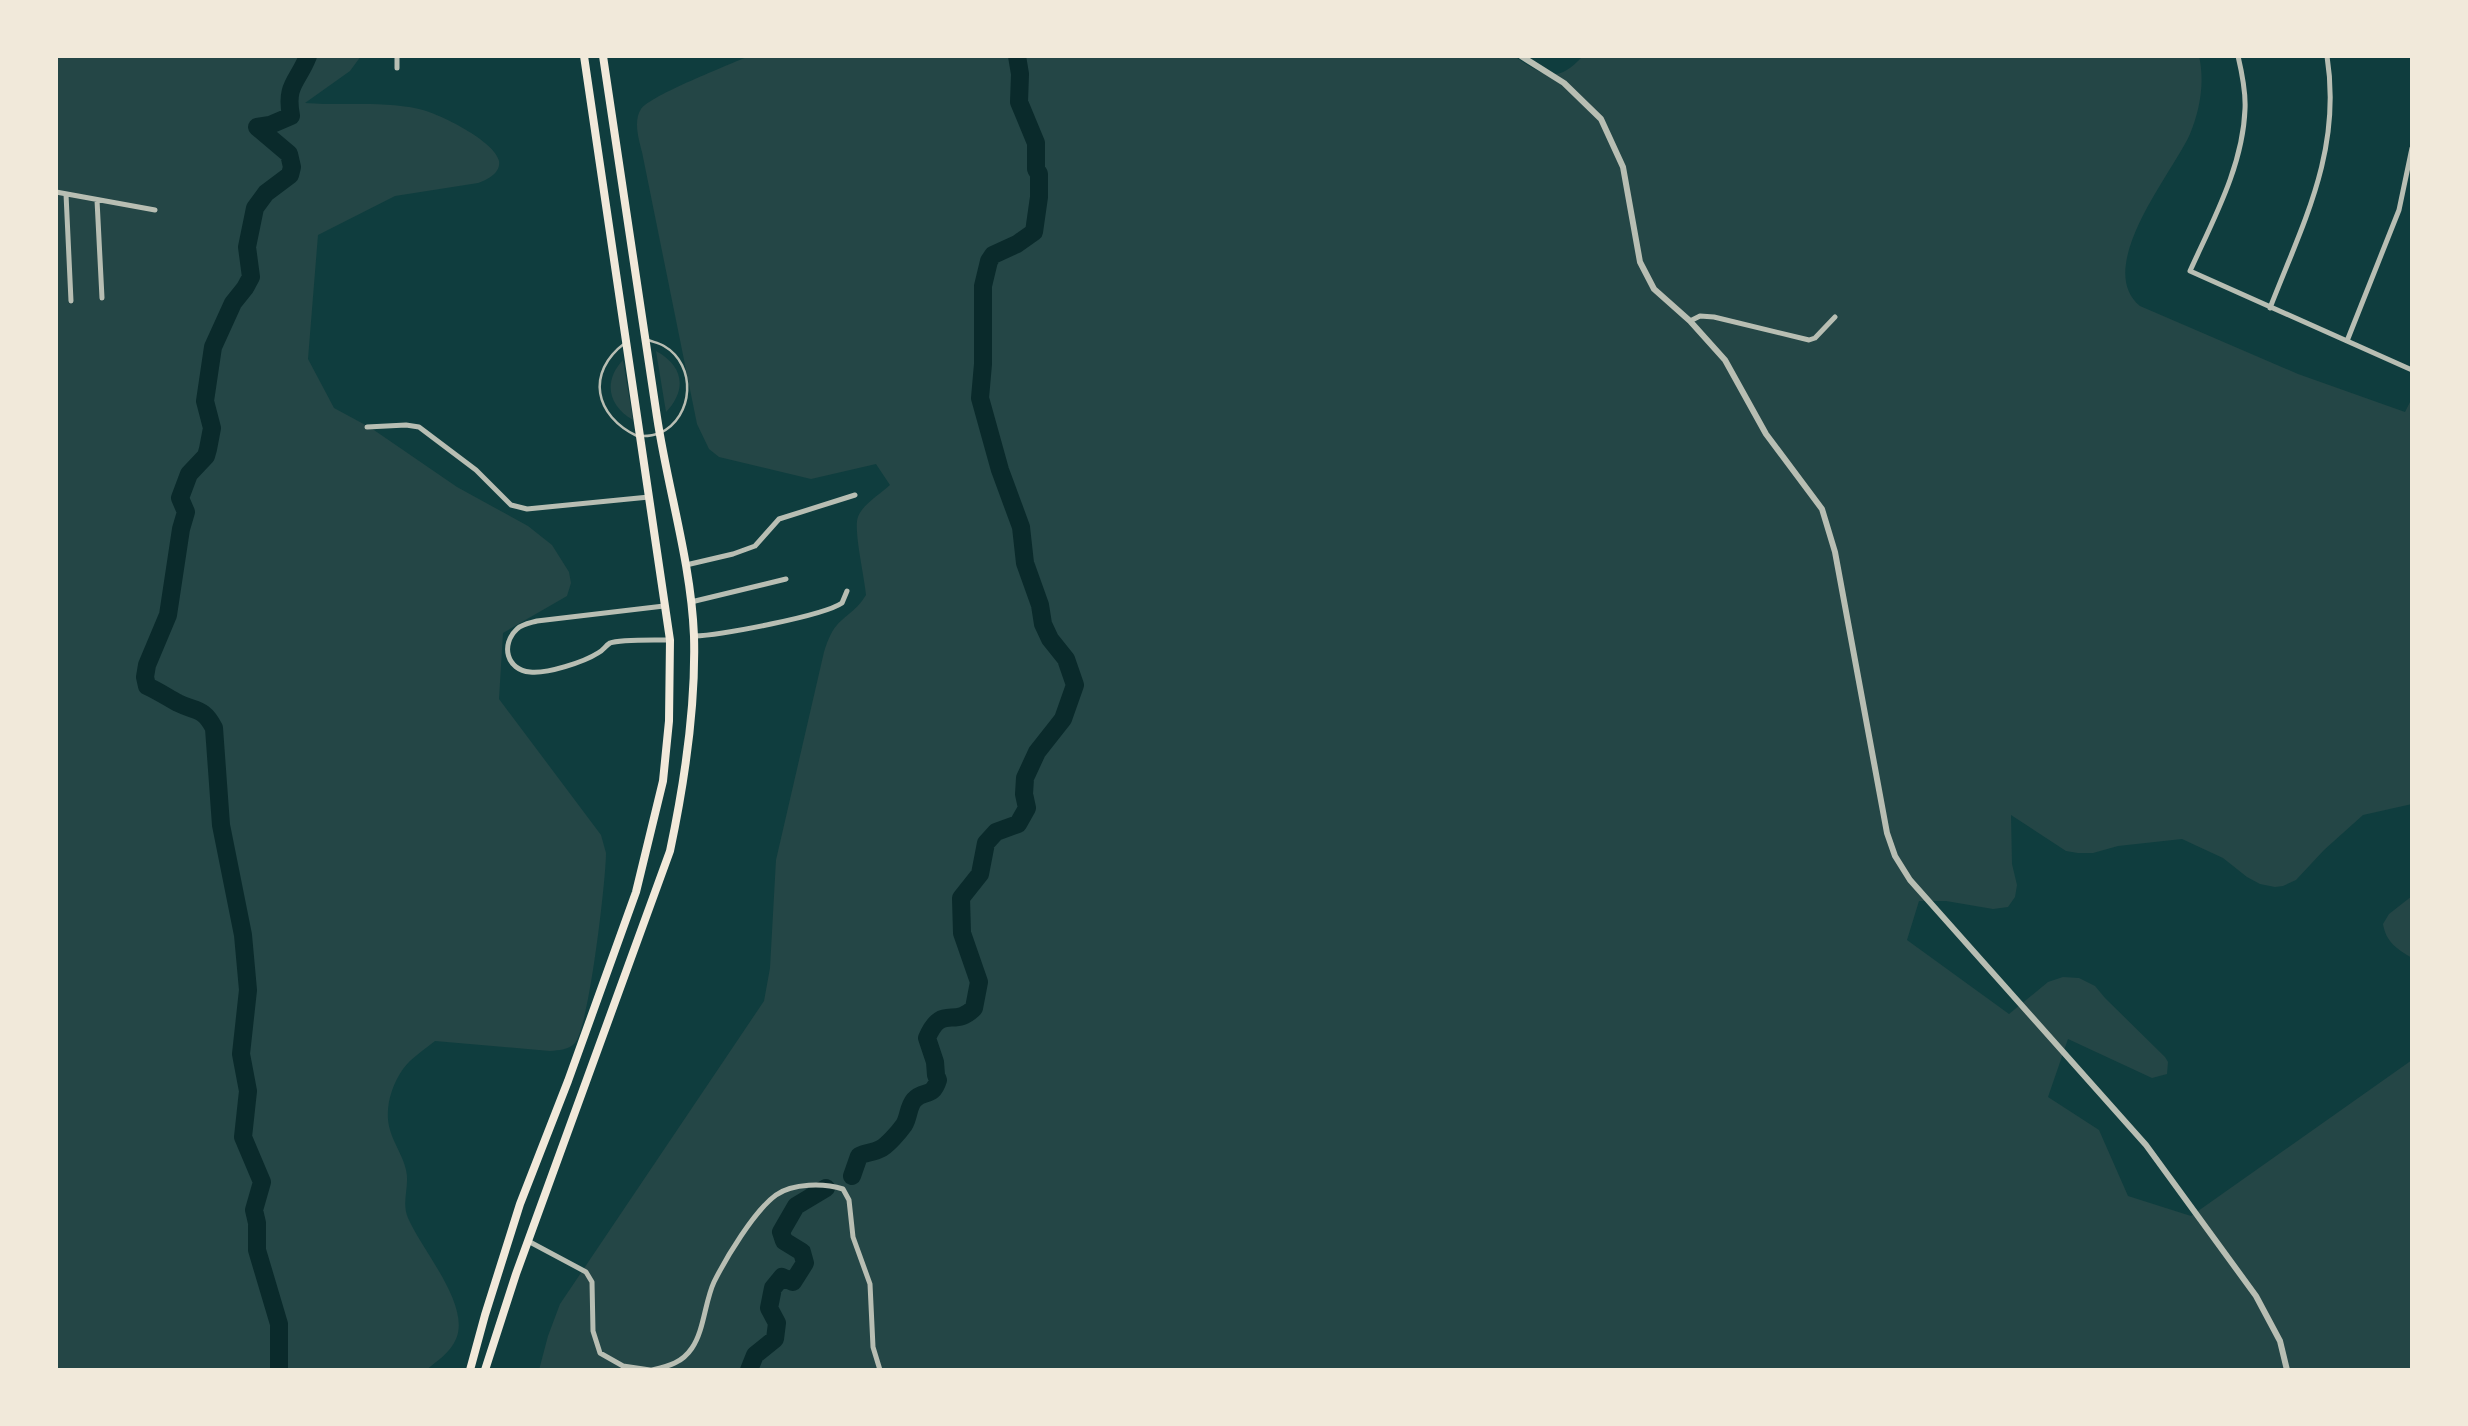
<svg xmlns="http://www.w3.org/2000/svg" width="2468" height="1426" viewBox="0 0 2468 1426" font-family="'PT Sans Narrow',sans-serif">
<rect width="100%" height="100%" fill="#0f3d3e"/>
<!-- green -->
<path fill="#244646" d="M56,56H361L350,71L305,103C343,106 381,101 419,109C438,113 495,141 499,161C501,173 487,180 478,183L395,196L318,235L308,359L334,408L371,428L457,487L528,526L552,545L569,572L571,583L567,596L503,633L499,699L601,835L606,853C606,880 589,1027 575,1043C569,1050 559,1050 550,1051L435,1041C425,1049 411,1058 403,1069C391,1086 384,1110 390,1130C394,1144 403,1156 406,1170C410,1186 401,1202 408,1218C421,1249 471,1305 456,1339C450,1353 437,1361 426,1370H56Z
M749,56H1514C1543,76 1556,85 1583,56H2199C2205,82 2200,110 2190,134C2172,174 2093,267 2140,306L2298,374L2405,412L2412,398V804L2363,815L2324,850L2296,880L2283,886L2275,887L2260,884L2247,877L2223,858L2182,839L2118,846L2093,853H2078L2066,851L2011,815L2012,864L2017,885L2015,897L2008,907L1993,909L1946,901H1919L1907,940L2009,1014L2048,982L2063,977L2079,978L2095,986L2105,998L2165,1057L2168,1062L2167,1074L2152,1078L2068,1039L2048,1097L2099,1130L2128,1196L2191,1216L2412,1060V1370H539L548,1336L560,1304L764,1001L770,968L776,860L824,652C827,643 830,633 837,625C848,613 856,611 866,595C865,579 853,529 858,517C862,505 880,494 890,485L876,464L811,479L719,457L709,449L697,424L642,152C639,140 633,121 641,109C651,95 729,65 749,56Z
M656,351C684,366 687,390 666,412Z
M623,360L633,420C608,406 603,381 623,360Z
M2412,896V958C2397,949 2386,942 2383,924L2389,914Z"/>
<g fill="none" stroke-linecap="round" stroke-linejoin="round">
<!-- river -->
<path stroke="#0a2a2b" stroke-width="18" d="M852,1176L859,1156C866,1152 873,1153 880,1149C887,1146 899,1132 904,1125C909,1117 908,1107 914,1100C924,1089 932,1099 938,1080L936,1075L935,1062L927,1038C942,1003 954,1029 974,1008L979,982L962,933L961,898L980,874L986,843L996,832L1018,824L1027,808L1024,794L1025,778L1037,752L1063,719L1075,685L1066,659L1050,639L1043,624L1040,605L1025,563L1021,527L1000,470L980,398L983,364V286L989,261L993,255L1017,244L1034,232L1039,197V174L1036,169V143L1019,102L1020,74L1017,56
M279,1370V1324L257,1250V1223L254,1210L262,1182L243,1137L248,1091L241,1054L248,990L243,935L221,825L214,728C203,707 196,712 178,703C167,697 158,691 147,686L145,677L147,665L168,615L181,529L186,512L180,498L189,474L206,456L208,449L212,428L205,401L213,347L233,303L245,288L251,277L247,247L255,208L266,193L290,175L292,167L289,154L257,127L270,125L291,116C285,84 298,82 308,56
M749,1370L755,1355L775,1339L777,1323L769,1308L773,1288L782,1277L793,1282L805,1263L802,1252L784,1241L781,1232L796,1206L826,1188"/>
<!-- service -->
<path stroke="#b8beb3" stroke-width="2.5" d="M625,343C585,373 595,416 637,436
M643,436C648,436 655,435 660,433C694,417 697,365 664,346C659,343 653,342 648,340"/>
<!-- minor -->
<path stroke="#b8beb3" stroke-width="5" d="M397,56V68
M2238,56C2242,73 2246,91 2245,109C2243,166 2213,220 2190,271L2412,370
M56,192L155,210
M66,194L71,301
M97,200L102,298
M2270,308C2303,223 2342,151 2327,56
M1690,321L1700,316L1714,317L1809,340L1815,338L1835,317
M2347,341L2399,210L2412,148
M367,427L406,425L419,427L476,470L511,505L527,509L649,497
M686,565L733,554L755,546L779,519L855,495
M691,602L786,579
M664,606L537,621C530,623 522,624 517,629C500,645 507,670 530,672C547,674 584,662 598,653C603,651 605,646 610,643C620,639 657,640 670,640
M694,636C721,635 823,616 842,603L847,591
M528,1241L586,1272L592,1282L593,1331L600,1353L623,1366L650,1370
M652,1370C669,1366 682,1363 692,1348C704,1331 705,1301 714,1282C726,1258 754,1211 776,1195C793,1183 824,1183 843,1189L849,1200L853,1237L870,1284L873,1347L880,1370"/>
<!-- tertiary -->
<path stroke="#b8beb3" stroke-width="6" d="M1521,56L1564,83L1601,119L1623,167L1640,262L1654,289L1690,321L1725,360L1766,434L1822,509L1835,552L1887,833L1895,856L1910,880L2146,1145L2256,1296L2280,1341L2287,1370"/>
<!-- primary -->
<path stroke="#f1e9da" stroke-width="8" d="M470,1370L485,1315L520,1204L568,1081L636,892L663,781L669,721L670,640L584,56
M485,1370L516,1274L670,851C685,780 696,708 694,636C691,562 668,490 657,417C639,297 621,176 603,56"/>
</g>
<!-- border -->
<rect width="2468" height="1426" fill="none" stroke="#f1e9da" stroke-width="116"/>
</svg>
